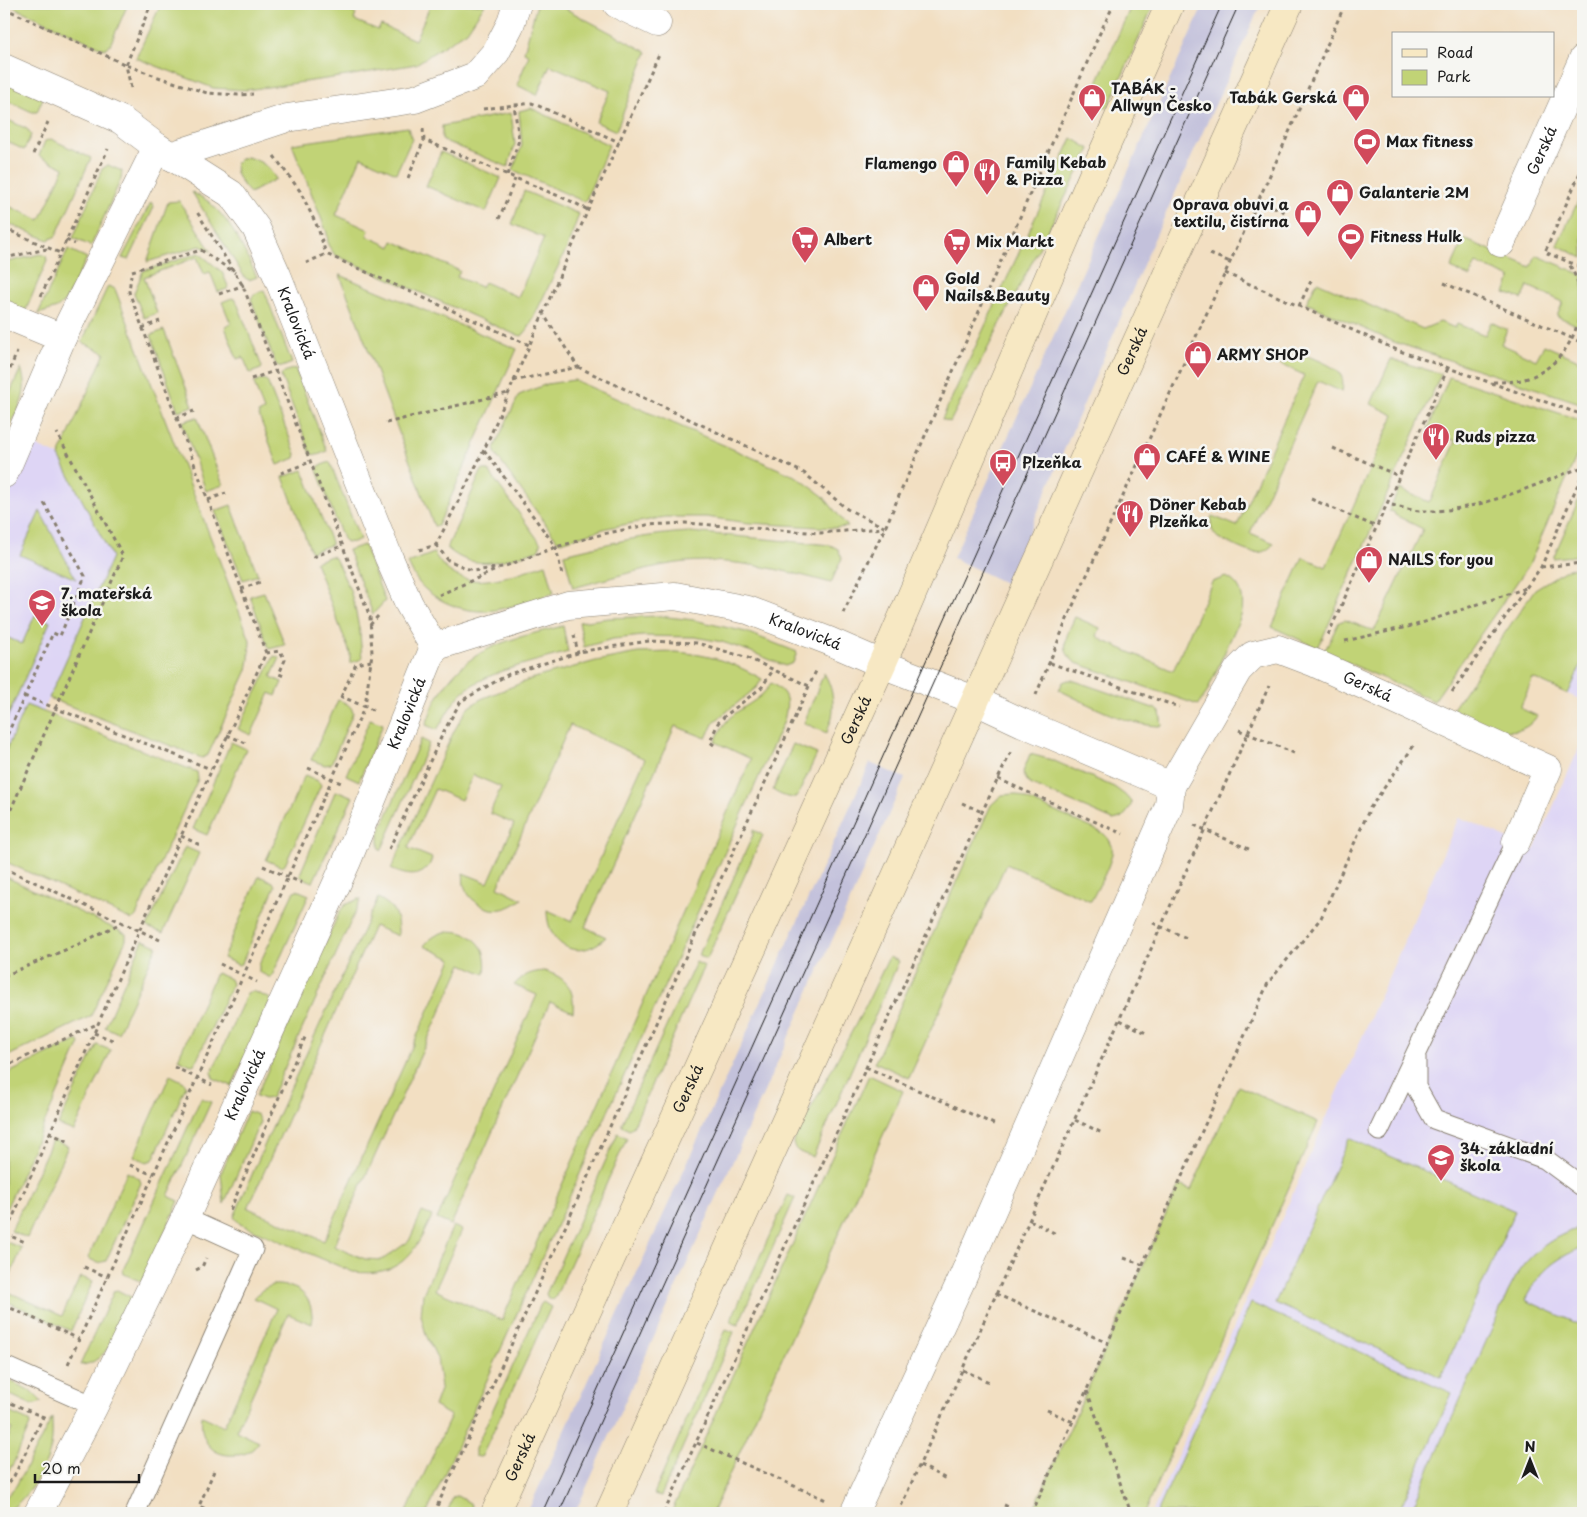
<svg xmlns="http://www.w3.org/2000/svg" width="1587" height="1517" viewBox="0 0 1587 1517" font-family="'Playpen Sans',sans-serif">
<rect width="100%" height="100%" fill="#f6f6f2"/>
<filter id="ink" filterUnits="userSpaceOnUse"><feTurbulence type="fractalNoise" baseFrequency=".02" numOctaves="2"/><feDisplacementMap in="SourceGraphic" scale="10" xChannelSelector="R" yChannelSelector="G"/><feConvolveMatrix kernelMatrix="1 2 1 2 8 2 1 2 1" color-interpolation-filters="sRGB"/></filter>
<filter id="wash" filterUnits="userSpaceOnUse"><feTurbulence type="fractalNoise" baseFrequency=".0096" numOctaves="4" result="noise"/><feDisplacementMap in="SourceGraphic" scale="20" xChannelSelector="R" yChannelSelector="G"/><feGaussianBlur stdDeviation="1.12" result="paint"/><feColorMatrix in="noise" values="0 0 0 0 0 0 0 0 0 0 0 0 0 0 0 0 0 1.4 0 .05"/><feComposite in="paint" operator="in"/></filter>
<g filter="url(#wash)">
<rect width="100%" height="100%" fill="#f2dfc2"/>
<!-- built -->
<path fill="#ded5f5" d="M4,431L59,456L112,557L4,800Z
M1581,664L1583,665V701L1568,694Z
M1583,739V1513H1152L1459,817L1534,850Z"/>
<!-- industrial -->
<path fill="#c3c1db" d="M1204,4H1261L1152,244L1007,584L953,558Z
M870,763L905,778L575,1513H527Z"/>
<!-- green -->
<path fill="#c1d376" stroke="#6e7849" d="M7,4H128L110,45L104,49Z
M161,4H334L356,14L354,20L378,30L381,25L415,40L431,4H485L467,31L416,64L347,76L246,90L213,88L136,58Z
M537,4H564L566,9L647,52L616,131L596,122L610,91L550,65L537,95L517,85L529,55L524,52Z
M1132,4H1154L1108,108L1089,100Z
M4,80L43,98L37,112H32L4,99Z
M531,108L609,145L585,202L513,170L522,145L519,111Z
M511,113L515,144L508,167L442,140V126Z
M4,118L27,129L31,135L24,150L4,140Z
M408,127L412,139L396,173L361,157L336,215L369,230L367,236L391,247L393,241L460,271L457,277L481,287L484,282L518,297L544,238L512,224L524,191L579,214L567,248L528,329L522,336L514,334L335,255L328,245L327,233L292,144Z
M1072,138L1090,149L950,422L942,419Z
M51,139L91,158L56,236L48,240L4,222V204L40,220L64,168L39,156L45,141Z
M441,152L501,178L486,212L426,186Z
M247,157C262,161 268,166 276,179L250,193C240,183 224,161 247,157Z
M108,165L122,171L121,179L91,246L73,238L102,169Z
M1583,191V258L1557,245Z
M192,192C197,195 204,198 209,202C232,222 244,250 257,277L249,280L245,278Z
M179,201L211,251L200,246L147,262L168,202Z
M151,202L154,207L129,260L122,258Z
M1464,239L1531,267L1536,255L1583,275V328L1557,316L1563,302L1528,286L1522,299L1505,293L1511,278L1476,263L1470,277L1451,268Z
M68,249L87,258L65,301L57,308L38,314Z
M199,253L222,272L228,286L227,289L218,292L210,272L204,274L197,257L144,277L157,313L144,318L134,293L143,271Z
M40,254L46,256L47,261L25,312L4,302V263Z
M340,275L517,349L438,526H434Z
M1317,282L1423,329L1440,322L1455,328L1457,324L1485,335L1491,322L1507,330L1501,344L1536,360L1544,345L1583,362V404L1394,342L1306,303Z
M108,286L115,289L250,640L249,659L247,670L208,755L202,758L49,698L112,557L59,456L105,353L82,342Z
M264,290L292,363L282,367L276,365L251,299L254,294Z
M232,298L236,300L262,367L261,369L250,373L243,357L237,359L225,327L231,324L222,302Z
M164,330L193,406L178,411L151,335Z
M1296,354C1305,354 1334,365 1339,373C1344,378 1343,385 1342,392L1318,381L1250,533L1274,543C1259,564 1236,545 1218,538C1211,531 1210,525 1212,516L1237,526L1304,375L1280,364L1285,360Z
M1391,359L1441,374L1318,648L1272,627L1303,557L1326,567L1394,415L1371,404Z
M21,368C30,395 18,408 7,433L4,431V406Z
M295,368L327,451L318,455L311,454L281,376L284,372Z
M1449,377L1583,421V441L1529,565L1434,701L1324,652L1339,622L1345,620L1374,631L1423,529L1395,515L1394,512L1389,511L1399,489L1429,502L1431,499L1456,441L1428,429Z
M263,379L267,381L296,454L295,458L278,465L258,413L264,411L254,383Z
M574,380L797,477L823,496L848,527L835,528L749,523L706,517H665L607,528L561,542L557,540L496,455L494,448L519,395L547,384Z
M197,417L223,485L206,491L182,422Z
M330,462L360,539C354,542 348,545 343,539L317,470L319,466Z
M303,470L331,542V545L311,552L283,477Z
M482,470H488L541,544L538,550C507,559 475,574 447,548Z
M1583,490V555L1553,558Z
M231,505L258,575L243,580L215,511Z
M40,511L76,579L20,555Z
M690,532L830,545L838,549L842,558L831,583C784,570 726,556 677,563C642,568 607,579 573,588L564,554C607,544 645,534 690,532Z
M364,545L385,601L373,614L348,550Z
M434,553C460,599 507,576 546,564L554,593C535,599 505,610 486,611C464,612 441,603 425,589C417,582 412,572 408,563Z
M331,556L335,558L350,590L355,608L360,633L362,659L350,663V653L315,562Z
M1575,567H1583V665H1581L1568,694L1533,678L1520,708L1537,716C1517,747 1477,721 1452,710L1535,589L1566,570Z
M1226,577C1242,584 1245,600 1241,616L1206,694L1198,705L1076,663C1057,650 1068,633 1075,617L1100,628L1097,636L1104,641L1173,671L1212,582Z
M264,592L285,645L269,649L250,596Z
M35,615L50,622L4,725V636L22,644Z
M659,616L694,620L746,632L797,652L793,663L785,666L749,651L722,642L695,637L643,636L613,639L584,647L579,622L609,618Z
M563,626L568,652C538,661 487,671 463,692C452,702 445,717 437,730L426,725C429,717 432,708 436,700C466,646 508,640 563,626Z
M676,652C711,655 732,662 762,679L757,687L714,722L706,738L675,726L585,927L606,937C579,963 547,947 547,910L572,921L645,759L570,725L498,887L522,899C507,911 491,914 475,901C470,898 466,891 464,885C463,881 464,877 463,873L488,883L514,824L490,813L501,787L473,775L461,800L435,789L408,848L432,858C431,862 429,867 426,869C417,879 401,874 391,869L454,731L467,709L481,699L534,678L596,661L638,653Z
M274,656L280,658L271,677L282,682L276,696L270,693L251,735L238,729Z
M824,673C832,686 835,702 832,717C831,722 828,727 827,733L804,723Z
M1068,680H1072L1156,709L1160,712L1162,726C1127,726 1090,705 1059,690L1063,682Z
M771,683C790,694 788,702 784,721L427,1513H406L451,1416L434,1406L441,1387L437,1358L426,1335L421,1315L423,1294L453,1226L462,1230L435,1290L502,1320L751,759L715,742C718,735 721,728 726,722C739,706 760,703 771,683Z
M338,700C344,702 352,705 353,713L331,764L325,765L311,760Z
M26,705L197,772L198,779L136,916L132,920L4,861V755Z
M370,719L383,724L359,781L346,775Z
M421,739L429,743L381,851L379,846V833Z
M231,742L246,749L207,835L193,829Z
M793,744L817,754L797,797C790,799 779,795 773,790Z
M1030,754L1052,760L1114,787L1125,795L1132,803C1127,813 1125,818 1113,820L1030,784L1026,779L1023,772Z
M305,775L318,781L321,785L285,865L282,867L266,860Z
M335,792H341L353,797L313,882L301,877L300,874Z
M1015,794L1103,833C1107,837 1110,840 1112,846C1115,859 1097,889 1091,901L1006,864L909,1078L875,1062L991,805L1002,795Z
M753,830L763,835L707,959L699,956L701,950L753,835Z
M185,847L199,853L163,933L147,927Z
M4,876L126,934V940L91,1016L4,1058Z
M259,876L273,882L275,886L242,963L239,965L223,958Z
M297,890L309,895L271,978L259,972V965L294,891Z
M378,898C396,908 398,916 398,936L374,926L248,1208L324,1241L452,959L424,946C426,943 429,940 432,938C449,925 474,932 483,950C486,958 486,966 485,974L462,964L334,1246L365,1259L382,1260L409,1241L422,1212L432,1216C414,1255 400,1277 353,1272L240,1224L234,1217L268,1137Z
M359,899H361L271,1098L264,1099L256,1096L340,911L345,905Z
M143,940L157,946L118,1033L105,1027Z
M889,957L899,961L813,1157C805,1154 793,1152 793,1142L866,1005Z
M696,962L704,966L633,1127L629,1130L622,1126V1123Z
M544,971C566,977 575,988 573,1012L550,1002L451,1225L437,1219L537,995L514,985C523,975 531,972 544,971Z
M216,973L230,979L232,984L195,1064L191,1065L178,1059Z
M252,991L271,999L232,1086L213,1078L212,1072L247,993Z
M78,1040L80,1043L4,1214V1075Z
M97,1045L111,1050L74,1131L58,1125Z
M170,1075L184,1082L186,1086L153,1160L146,1162L134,1156Z
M869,1075L903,1091L712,1513H671Z
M1238,1086L1318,1122L1144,1513H1032L1179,1185L1191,1190Z
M201,1098L211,1102L168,1196L179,1201L142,1282L124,1274L123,1270Z
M248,1111L257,1115L260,1122L224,1204L221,1173Z
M618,1133L627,1138L555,1298L553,1300L548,1298L546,1294Z
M1349,1138L1515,1211L1441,1377L1275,1303Z
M52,1140L68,1146L27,1238L11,1231Z
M127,1172L139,1178L141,1183L106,1261L98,1263L88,1258Z
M788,1195L795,1198L738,1325L730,1322Z
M1583,1228V1247C1553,1260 1540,1271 1525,1300L1583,1326V1513H1441L1432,1509L1430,1513H1410L1508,1292C1512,1285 1515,1278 1519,1271C1533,1251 1559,1232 1583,1228Z
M6,1242L22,1248L4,1290V1248Z
M80,1277L93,1281L71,1331L4,1300V1290L62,1316Z
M272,1285C299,1284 314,1296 312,1324L288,1314L236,1431L259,1442C256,1445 254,1449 250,1451C246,1454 240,1455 235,1455C211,1457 199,1439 202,1416L224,1426L277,1309L254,1298L262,1290Z
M117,1290L135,1299C124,1321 108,1365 80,1365L114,1291Z
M543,1302L551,1307L482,1456L480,1457L475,1456V1449L541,1304Z
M1251,1303L1452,1393L1398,1513H1157Z
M726,1329L734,1332L661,1496L654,1494Z
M4,1378L31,1391L42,1402L32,1405L4,1392Z
M4,1410L29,1421L30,1425L14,1462L4,1478V1447L12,1429L4,1425Z
M52,1418C52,1428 53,1437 51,1446C48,1467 23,1505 4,1513V1499L16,1486Z
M457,1496L470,1503L473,1510L471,1513H447L453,1497Z"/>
</g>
<g filter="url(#ink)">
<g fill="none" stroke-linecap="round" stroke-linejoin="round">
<defs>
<path id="lane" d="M1416,1057V1087L1434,1119L1545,1159L1583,1187
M1379,1131L1516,842
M4,1366L94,1406
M135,1513L253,1249L185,1218"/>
<g id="street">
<path d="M617,4L657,23"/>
<path id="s1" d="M4,68L121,120L157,147L231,194L256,228L277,275L389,558L409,604L434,647"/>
<path d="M170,156L287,118L415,99L475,76L496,52L510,25L517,4"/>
<path id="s2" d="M1501,243L1583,59"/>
<path d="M4,314L62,338"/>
<path d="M4,474L62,338L157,147"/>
<path id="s3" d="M1171,786L1238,670L1253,655L1278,649L1315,663L1548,769L1516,842"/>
<path id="s4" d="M38,1513L94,1406L185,1218L347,861L434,647L568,605L675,596L748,610L829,641L882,664L974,700L1023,723L1171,786L1169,805L1166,813L962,1279L854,1513"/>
</g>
<g id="secondary">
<path id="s5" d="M495,1513L882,664L1092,177L1170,4"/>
<path id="s6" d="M609,1513L1289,4"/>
</g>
</defs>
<!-- lane casing -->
<use href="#lane" stroke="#877e6f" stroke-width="21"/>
<!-- street casing -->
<use href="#street" stroke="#877e6f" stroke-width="29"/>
<!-- secondary casing -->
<use href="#secondary" stroke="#877e6f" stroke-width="29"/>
<!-- path -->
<path stroke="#877e6f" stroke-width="3" stroke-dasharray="4 4" stroke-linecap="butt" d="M4,8L126,65L161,78L207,93L238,95L253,94
M131,88L126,65L151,4
M483,109L532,103L619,142
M423,129L424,140L573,202L588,210
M33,154L48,122
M274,156L300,191L318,228L326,254
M1583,166L1545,252L1583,268
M507,175L519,140L514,105
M408,178L424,140
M1259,200L1287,213
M499,219L515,179
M4,228L60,253
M66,240L75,244
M1210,254L1230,262
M4,258L47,249
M306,263L326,254L529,345
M132,271L201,250L235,273
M1225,273L1397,350L1583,415
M1444,283L1583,343
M219,294L244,285
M41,296L108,149
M1299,306L1312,279
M142,328L160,321
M578,367L804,473L847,509L884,527
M251,379L275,371
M513,381L578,367L544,315
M1493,382C1505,382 1516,382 1528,378C1563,366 1585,327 1580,291C1578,280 1573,271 1568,262
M4,384L17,352
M176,418L194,411
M386,423L508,393
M1333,448L1399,476
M484,450L556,547L562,575
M281,473L310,462
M1311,499L1377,527
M208,500L226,493
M1392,505C1401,507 1412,511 1422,511C1476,513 1533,485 1583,467
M436,545L448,560L473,571L503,567L556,547L603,534L647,525L686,523L820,533L884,528
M419,550L436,545L484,450L588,210L659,54
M313,557L342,546
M1541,567L1583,563
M241,589L260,582
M439,595L498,569
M843,613L885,528L1099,35L1114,4
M370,625L379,615
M574,635L578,653
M1328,635L1448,368
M1345,641L1416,625L1526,588
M266,653L280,651L285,660L279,674L284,676
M1050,663L1179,707
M1452,692L1541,567L1583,473
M1036,695L1070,612L1280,153L1345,4
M24,696L211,769
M340,696L375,711
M341,697L356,664L371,661
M1239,730L1294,753
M227,735L248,744
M4,742L53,633L60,636L85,576L44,503
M714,745L710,742L718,723L725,716L762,687L773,670
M308,768L343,784
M998,779L1123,834
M962,803L982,812
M4,825L123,556L57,433
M1194,825L1251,850
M181,836L202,846
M389,849L445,729L461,701L509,674L584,651L649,641L697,643L748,658L809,686
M263,866L302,883
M4,868L160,940
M1153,923L1189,939
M220,964L257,982
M4,976L79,944L121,923
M1120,1020L1146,1033
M94,1033L115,1041
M4,1067L97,1024
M174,1067L212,1085
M866,1067L996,1125
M1075,1120L1102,1133
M49,1133L70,1142
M130,1165L153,1175
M230,1210L306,1035
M1030,1220L1056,1234
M5,1234L25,1242
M4,1237L181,836L266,653L129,292L131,275
M1124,1258L1143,1265
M84,1267L107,1277
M196,1270L202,1267L206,1258
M996,1294L1108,1343
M4,1305L79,1339
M68,1364L365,706L372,653L370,617L243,286L197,212
M963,1370L989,1382
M1087,1391L1131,1513
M4,1400L43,1417
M1047,1410L1073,1422
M697,1443L826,1500
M920,1465L946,1479
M214,1471L199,1506L215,1513
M4,1489L14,1476L45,1413
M1004,1505L1023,1513
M196,1513L199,1506
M434,1513L568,1221L692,942L816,671
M664,1513L982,812L1011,752
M898,1513L1269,686
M1032,1513L1268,983L1321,918L1370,808L1415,744"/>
<!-- lane -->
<use href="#lane" stroke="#fff" stroke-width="19"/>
<!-- street -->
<use href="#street" stroke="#fff" stroke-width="28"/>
<!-- secondary -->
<use href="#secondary" stroke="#f7e8c3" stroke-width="28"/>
<!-- tram -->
<path stroke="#1c1c1c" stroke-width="1" d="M542,1513L1222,4
M559,1513L1239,4"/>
</g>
</g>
<!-- icons -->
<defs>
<symbol id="shop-pin" viewBox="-11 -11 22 30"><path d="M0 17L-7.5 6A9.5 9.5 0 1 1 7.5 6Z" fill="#d1495b" stroke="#f6f6f2"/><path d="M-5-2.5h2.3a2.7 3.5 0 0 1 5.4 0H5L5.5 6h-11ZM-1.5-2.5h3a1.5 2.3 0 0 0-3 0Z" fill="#fff"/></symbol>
<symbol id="stadium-pin" viewBox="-11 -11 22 30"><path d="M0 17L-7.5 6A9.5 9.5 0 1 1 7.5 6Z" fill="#d1495b" stroke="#f6f6f2"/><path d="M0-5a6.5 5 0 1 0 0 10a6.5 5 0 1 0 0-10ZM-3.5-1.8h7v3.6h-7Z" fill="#fff"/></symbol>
<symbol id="restaurant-pin" viewBox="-11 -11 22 30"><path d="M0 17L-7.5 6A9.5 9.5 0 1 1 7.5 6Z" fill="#d1495b" stroke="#f6f6f2"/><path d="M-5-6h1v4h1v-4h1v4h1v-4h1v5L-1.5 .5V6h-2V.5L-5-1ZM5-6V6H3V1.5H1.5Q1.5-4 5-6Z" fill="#fff"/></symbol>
<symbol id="supermarket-pin" viewBox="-11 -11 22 30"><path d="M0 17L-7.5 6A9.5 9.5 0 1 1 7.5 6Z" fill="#d1495b" stroke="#f6f6f2"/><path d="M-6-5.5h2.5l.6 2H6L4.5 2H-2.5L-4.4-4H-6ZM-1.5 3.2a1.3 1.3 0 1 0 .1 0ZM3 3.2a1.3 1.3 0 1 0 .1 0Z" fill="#fff"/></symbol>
<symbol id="bus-pin" viewBox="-11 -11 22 30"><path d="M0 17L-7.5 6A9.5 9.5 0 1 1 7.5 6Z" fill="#d1495b" stroke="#f6f6f2"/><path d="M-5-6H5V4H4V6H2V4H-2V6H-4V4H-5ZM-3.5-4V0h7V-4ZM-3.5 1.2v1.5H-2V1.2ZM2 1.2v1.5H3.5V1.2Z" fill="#fff"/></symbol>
<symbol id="school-pin" viewBox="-11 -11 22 30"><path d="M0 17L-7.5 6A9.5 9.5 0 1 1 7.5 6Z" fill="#d1495b" stroke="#f6f6f2"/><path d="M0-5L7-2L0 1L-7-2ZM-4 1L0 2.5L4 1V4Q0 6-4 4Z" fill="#fff"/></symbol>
</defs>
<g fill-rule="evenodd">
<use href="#shop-pin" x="1076" y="82" width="32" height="43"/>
<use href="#shop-pin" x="1340" y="82" width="32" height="43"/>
<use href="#stadium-pin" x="1351" y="126" width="32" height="43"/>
<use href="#shop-pin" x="940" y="148" width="32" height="43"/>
<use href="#restaurant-pin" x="971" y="156" width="32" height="43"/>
<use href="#shop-pin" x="1324" y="177" width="32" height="43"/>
<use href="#shop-pin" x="1292" y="198" width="32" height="43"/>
<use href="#stadium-pin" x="1335" y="221" width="32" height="43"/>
<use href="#supermarket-pin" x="789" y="224" width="32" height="43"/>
<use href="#supermarket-pin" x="941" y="226" width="32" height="43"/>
<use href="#shop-pin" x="910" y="272" width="32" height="43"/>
<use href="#shop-pin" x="1182" y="339" width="32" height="43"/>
<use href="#restaurant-pin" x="1420" y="421" width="32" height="43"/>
<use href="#shop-pin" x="1131" y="441" width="32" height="43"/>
<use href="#bus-pin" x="987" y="447" width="32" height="43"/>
<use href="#restaurant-pin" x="1114" y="498" width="32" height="43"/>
<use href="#shop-pin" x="1353" y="544" width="32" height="43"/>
<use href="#school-pin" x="26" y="587" width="32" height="43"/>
<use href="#school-pin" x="1425" y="1142" width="32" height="43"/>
</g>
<g text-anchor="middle" stroke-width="5" stroke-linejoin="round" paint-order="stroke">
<!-- poi labels -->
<g font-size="15" font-weight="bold" fill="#1c1c1c" stroke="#f6f6f2" text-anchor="start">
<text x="1111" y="94">TABÁK -<tspan x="1111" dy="17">Allwyn Česko</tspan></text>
<text x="1337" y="103" text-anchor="end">Tabák Gerská</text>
<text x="1386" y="147">Max fitness</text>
<text x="1006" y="168">Family Kebab<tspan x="1006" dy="17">&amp; Pizza</tspan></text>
<text x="937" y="169" text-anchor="end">Flamengo</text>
<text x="1359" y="198">Galanterie 2M</text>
<text x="1289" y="210" text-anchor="end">Oprava obuvi a<tspan x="1289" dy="17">textilu, čistírna</tspan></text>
<text x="1370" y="242">Fitness Hulk</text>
<text x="824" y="245">Albert</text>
<text x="976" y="247">Mix Markt</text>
<text x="945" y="284">Gold<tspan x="945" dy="17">Nails&amp;Beauty</tspan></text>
<text x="1217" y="360">ARMY SHOP</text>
<text x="1455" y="442">Ruds pizza</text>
<text x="1166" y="462">CAFÉ &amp; WINE</text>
<text x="1022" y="468">Plzeňka</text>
<text x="1149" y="510">Döner Kebab<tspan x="1149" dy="17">Plzeňka</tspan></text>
<text x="1388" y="565">NAILS for you</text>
<text x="61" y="599">7. mateřská<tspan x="61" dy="17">škola</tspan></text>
<text x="1460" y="1154">34. základní<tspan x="1460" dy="17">škola</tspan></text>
</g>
<!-- street labels -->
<g font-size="15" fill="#1c1c1c" stroke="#f6f6f2">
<text dy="5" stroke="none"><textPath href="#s2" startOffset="101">Gerská</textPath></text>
<text dy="5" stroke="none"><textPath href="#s1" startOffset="406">Kralovická</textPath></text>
<text dy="5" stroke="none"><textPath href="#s6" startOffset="1274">Gerská</textPath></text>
<text dy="5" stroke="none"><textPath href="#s4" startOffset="1336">Kralovická</textPath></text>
<text dy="5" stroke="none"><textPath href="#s3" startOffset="278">Gerská</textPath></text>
<text dy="5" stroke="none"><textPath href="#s4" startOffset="881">Kralovická</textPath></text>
<text dy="5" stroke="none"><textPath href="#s5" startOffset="871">Gerská</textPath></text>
<text dy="5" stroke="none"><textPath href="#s4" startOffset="476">Kralovická</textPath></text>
<text dy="5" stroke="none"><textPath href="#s5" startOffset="466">Gerská</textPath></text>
<text dy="5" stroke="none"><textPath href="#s5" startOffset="61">Gerská</textPath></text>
</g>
</g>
<!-- margin -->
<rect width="1587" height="1517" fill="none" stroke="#f6f6f2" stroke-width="20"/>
<!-- legend -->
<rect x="1392" y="32" width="162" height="65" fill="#f6f6f2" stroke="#9f9f9c"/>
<rect x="1402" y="49" width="25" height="8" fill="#f7e8c3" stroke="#9f9f9c"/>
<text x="1437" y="58" font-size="15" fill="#1c1c1c">Road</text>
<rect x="1402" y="70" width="25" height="15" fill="#c1d376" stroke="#9f9f9c"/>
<text x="1437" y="82" font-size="15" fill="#1c1c1c">Park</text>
<!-- north arrow -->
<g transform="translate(1530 1460)" stroke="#f6f6f2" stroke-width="4" paint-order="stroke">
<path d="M0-4L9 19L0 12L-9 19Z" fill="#1c1c1c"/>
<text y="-8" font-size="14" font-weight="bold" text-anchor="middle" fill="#1c1c1c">N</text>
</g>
<!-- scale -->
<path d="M35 1474v8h104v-8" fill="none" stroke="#1c1c1c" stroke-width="2.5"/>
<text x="42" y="1474" font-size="15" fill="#1c1c1c" stroke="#f6f6f2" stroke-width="4" paint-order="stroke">20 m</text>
</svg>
